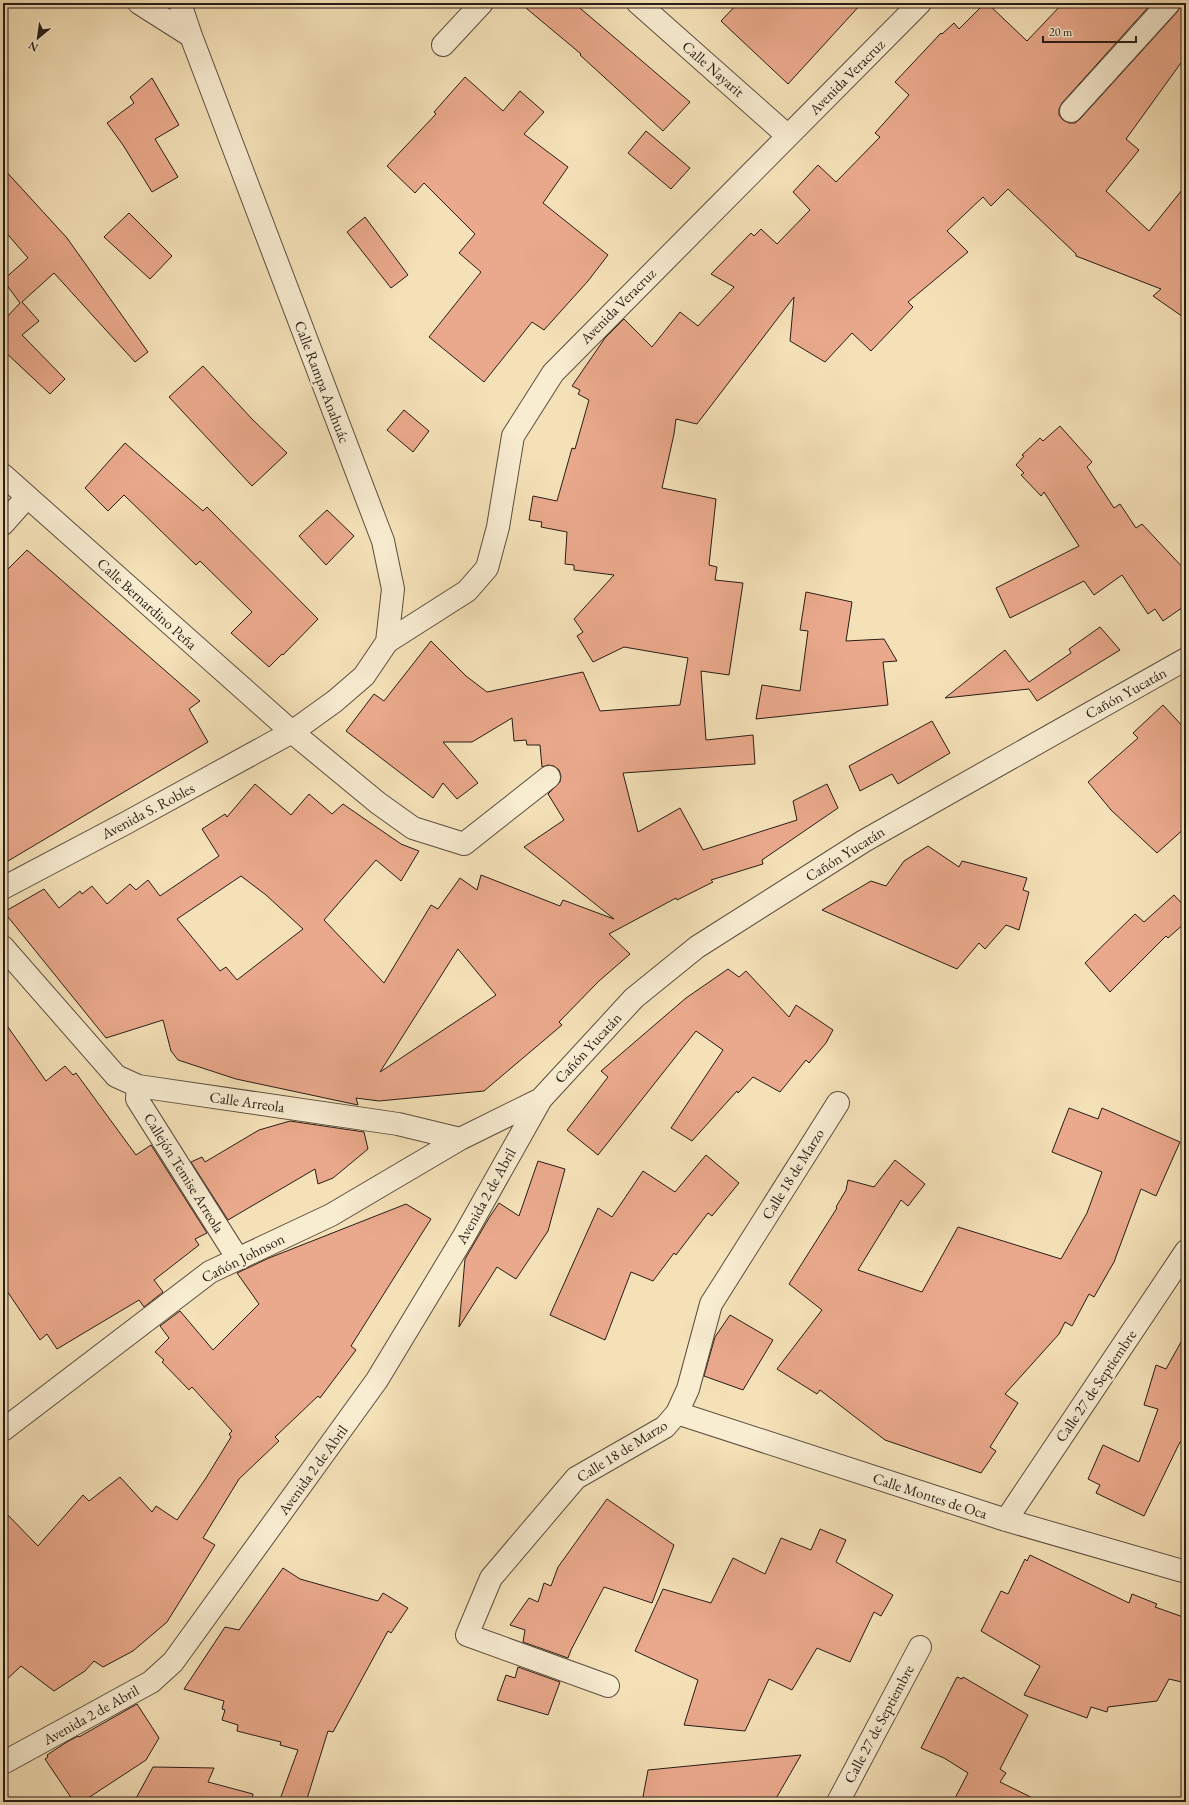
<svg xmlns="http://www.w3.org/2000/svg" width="1189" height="1805" viewBox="0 0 1189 1805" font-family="'EB Garamond',serif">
<rect width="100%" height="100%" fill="#f5e1b8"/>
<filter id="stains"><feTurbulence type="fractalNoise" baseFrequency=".005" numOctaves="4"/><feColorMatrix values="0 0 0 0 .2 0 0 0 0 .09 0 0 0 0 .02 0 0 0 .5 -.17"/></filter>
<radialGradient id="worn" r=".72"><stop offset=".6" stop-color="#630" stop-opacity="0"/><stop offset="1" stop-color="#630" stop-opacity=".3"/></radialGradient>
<!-- building -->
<path fill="#eaa98c" stroke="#281d16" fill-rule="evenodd" d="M520,3H574L690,102L663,131L580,55L581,54Z
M738,3H862L788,84L721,21Z
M985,3H987L1027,41L1063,3H1152L1062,103L1059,109V115L1063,120L1069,123H1075L1080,119L1178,11L1181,3H1186V56L1126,139L1139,150L1106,191L1149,231L1186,185V319L1153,296L1161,289L1076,256V254L1008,189L991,206L983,197L947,231L968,252L908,302L913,307L871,351L852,333L825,362L790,341L794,297L697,424L676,419L674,434L662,488L716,499L709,565L717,567L715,580L743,583L729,675L701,671L706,740L753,735L755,764L623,773L638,832L680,808L703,850L797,820L793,801L827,784L838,808L762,860L763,864L711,880L713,882L677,900L676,898L609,934L630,954L599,981L559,1022L562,1025L484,1091L379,1101L356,1098L358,1105L236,1079L178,1060L171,1051L163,1020L106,1038L4,912L44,889L59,908L80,891L82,894L92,886L107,904L130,884L136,890L148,880L160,896L219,856L202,829L225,814L227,817L255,784L291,815L309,794L332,814L343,804L401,844L419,851L401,881L376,860L324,920L384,983L431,905L438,909L460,878L477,890L481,875L560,906L563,900L614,919L524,847L564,820L548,794L560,782L561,776L559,770L554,766L548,765L542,767L540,745H527L526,740L514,741L512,718L472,742H443L478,783L457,799L443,783L433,798L346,731L374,694L384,701L431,641L466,676L487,692L583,672L600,711L680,705L688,658L624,647L593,662L577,636L583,632L574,619L614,575L574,570V565L565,564L567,532L541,527L542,522L529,520L533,496L557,501L572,448L575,449L589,400L578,394L580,390L572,386L605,338L624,319L652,347L680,312L698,326L734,287L711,274L751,233L754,236L761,229L777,244L810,210L793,192L818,165L836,182L880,137L875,133L909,95L895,82L941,33L942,34L954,23L959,29ZM241,876L266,895L303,929L237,980L226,967L220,971L177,919ZM458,949L496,995L380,1072Z
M465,77L503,111L520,91L544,112L524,134L568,167L543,203L608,255L588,281L544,330L532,322L484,382L429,337L481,272L459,253L475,234L424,183L415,193L387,166L436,114L434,112Z
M152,78L179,125L155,139L178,177L152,192L123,145L107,123L134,103L130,97Z
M646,131L690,168L671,189L628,153Z
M3,168L67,238L148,352L135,362L54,273L22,302L39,321L22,335L65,379L50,394L3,350V314L6,318L20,303L3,280L28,258L3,229Z
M129,213L172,256L150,279L104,237Z
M365,217L408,275L391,288L347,232Z
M203,366L252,419L287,453L252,486L169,397Z
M404,410L429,431L413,452L387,430Z
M1060,426L1092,462L1087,467L1114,508L1120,504L1136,528L1142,524L1186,571V605L1163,621L1155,609L1148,614L1122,575L1094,595L1084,581L1010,618L996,588L1079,546L1044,492L1041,496L1021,475L1024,473L1016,465L1024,456L1022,455L1040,438L1043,441Z
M125,443L203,511L207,507L318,619L283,655L282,654L269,667L231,633L252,612L200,561L196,565L124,495L108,511L85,488Z
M327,510L354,536L326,565L299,536Z
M27,550L200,701L189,709L208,742L3,864V574Z
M806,592L852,602L846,641L884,639L897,661L883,662L888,705L756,719L762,685L800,691L808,631L800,630Z
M1100,627L1120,650L1037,701L1029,689L945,698L1005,650L1029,682L1071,653L1069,649Z
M1163,705L1186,730V827L1157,853L1111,810L1088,782L1138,738L1133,733Z
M932,721L950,753L898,784L892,774L860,791L849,766Z
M928,846L959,867L962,861L1027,878L1023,890L1029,892L1019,930L1006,925L985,949L979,943L957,969L822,910L871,881L886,886L904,861Z
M1174,895L1186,908V922L1168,938L1166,936L1110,992L1085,963L1135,914L1144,922Z
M728,969L739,977L746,971L789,1017L796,1005L833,1030L826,1043L809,1063L806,1060L780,1092L753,1077L738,1093L737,1091L692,1141L671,1128L723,1050L696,1031L598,1155L567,1130L608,1077L601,1071L686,998Z
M3,1020L46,1081L65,1066L73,1075L76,1073L136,1155L151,1145L207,1233L195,1239L199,1245L154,1280L163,1292L144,1307L139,1300L57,1349L47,1334L40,1340L3,1285Z
M1069,1108L1098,1119L1102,1108L1180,1142L1156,1196L1141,1189L1114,1262L1094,1297L1089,1294L1072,1326L1065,1322L1059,1334L1005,1394L1018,1403L990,1447L996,1451L981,1473L885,1440L820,1390L817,1394L777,1369L822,1310L789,1284L837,1208L836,1207L846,1190L848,1180L874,1187L895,1160L925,1184L908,1206L901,1200L858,1270L922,1292L958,1227L1061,1259L1087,1213L1102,1172L1052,1152Z
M290,1121L364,1132L368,1149L333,1178L318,1184L315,1169L228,1220L191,1162L202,1157L205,1162L259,1130Z
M706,1155L739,1183L712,1216L708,1213L676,1255L674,1253L653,1281L631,1272L605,1340L550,1315L598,1208L612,1217L643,1171L675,1192Z
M538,1161L565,1169L548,1231L516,1279L497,1267L459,1327L465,1259L489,1218L499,1203L519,1216Z
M406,1204L431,1219L351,1346L356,1350L320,1398L318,1396L275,1437L279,1441L239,1479L203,1538L215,1545L167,1622L133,1651L103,1667L94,1661L85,1671L54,1691L21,1666L3,1683V1510L38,1546L83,1495L89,1501L120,1477L152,1512L156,1506L177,1520L206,1478L231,1437L229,1434L232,1431L192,1387L189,1390L162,1362L164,1360L155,1352L169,1338L160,1326L180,1311L213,1350L259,1304L237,1273L269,1258Z
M730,1315L773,1340L743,1390L704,1376L715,1337Z
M1186,1333V1444L1180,1442L1144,1516L1096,1493L1100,1485L1088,1479L1103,1445L1139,1462L1158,1409L1144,1405L1156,1365L1166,1369Z
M607,1499L674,1545L652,1603L604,1587L571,1650L568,1658L523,1642L525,1630L510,1625L529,1598L538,1602L544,1583L551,1586L558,1567Z
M820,1529L846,1540L836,1562L893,1595L881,1616L874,1612L850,1662L817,1648L792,1690L769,1679L745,1731L684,1725L698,1680L635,1651L663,1589L711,1603L733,1558L765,1574L781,1538L811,1550Z
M1030,1555L1129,1603L1132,1594L1157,1604L1155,1607L1186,1618V1683L1169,1679L1157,1701L1108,1707L1107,1712L1091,1707L1087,1718L1024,1695L1040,1666L981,1631L1001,1591L1008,1594L1025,1559L1027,1561Z
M283,1568L300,1579L378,1601L383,1593L408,1608L391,1633L388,1631L333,1732L328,1731L306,1802H279L298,1750L280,1745L281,1742L237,1731L238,1725L222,1720L225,1710L222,1709L224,1701L184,1689L225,1627L239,1630Z
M518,1667L560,1682L548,1715L497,1700L506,1675L515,1678Z
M957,1677L962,1679L963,1677L1028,1715L1000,1769L1006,1773L1000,1782L1041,1802H953L968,1773L944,1758L921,1748Z
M137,1704L159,1738L146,1760L82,1802H74L45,1759L48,1757L47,1755L67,1742L78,1736L79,1737Z
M801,1755L774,1802H642L648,1770Z
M153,1767L214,1768L208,1782L253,1794L252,1802H134Z"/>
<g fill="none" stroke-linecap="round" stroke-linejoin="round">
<defs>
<path id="minor" d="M139,3L191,36
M638,3L788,136
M443,45L482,3
M1071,111L1169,3
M3,475L292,732L378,803L413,828L464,844L549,777
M3,524L27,497
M387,642L467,591L487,568L498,527L513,436L553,373L920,3
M3,888L126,823L292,732L335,701L364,676L387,642L393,589L383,541L191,36L180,3
M3,947L116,1076L138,1086L398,1124L460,1139L541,1099
M138,1086L137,1099L238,1259
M677,1413L1006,1520L1186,1572
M3,1430L210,1272L331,1215L460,1139
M1006,1520L1186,1251
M608,1686L467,1635L491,1578L576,1478L665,1427L677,1413L688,1389L711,1304L838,1103
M3,1763L151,1682L173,1662L377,1380L464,1236L541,1099L634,998L697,947L864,841L1186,659
M838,1802L920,1647"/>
</defs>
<!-- minor casing -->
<use href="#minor" stroke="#5b4e3e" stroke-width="24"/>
<!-- minor -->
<use href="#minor" stroke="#f8ecd1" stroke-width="22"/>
</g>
<g text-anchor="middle" stroke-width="4" stroke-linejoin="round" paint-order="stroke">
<!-- street labels -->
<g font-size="15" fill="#281d16" stroke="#f8ecd1">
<text transform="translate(713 69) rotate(41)" y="5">Calle Nayarit</text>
<text transform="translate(847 77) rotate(-45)" y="5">Avenida Veracruz</text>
<text transform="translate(618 306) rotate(-45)" y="5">Avenida Veracruz</text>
<text transform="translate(322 382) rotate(69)" y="5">Calle Rampa Anahuác</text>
<text transform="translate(147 604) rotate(42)" y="5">Calle Bernardino Peña</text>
<text transform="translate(1126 693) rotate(-29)" y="5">Cañón Yucatán</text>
<text transform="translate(148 811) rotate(-28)" y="5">Avenida S. Robles</text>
<text transform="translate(845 854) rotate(-32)" y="5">Cañón Yucatán</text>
<text transform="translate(588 1048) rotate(-47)" y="5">Cañón Yucatán</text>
<text transform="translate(247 1102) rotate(8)" y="5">Calle Arreola</text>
<text transform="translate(184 1173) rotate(58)" y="5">Callejón Temise Arreola</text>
<text transform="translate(793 1174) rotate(-58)" y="5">Calle 18 de Marzo</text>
<text transform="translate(486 1196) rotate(-61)" y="5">Avenida 2 de Abril</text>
<text transform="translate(243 1258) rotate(-27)" y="5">Cañón Johnson</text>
<text transform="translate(1096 1386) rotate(-56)" y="5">Calle 27 de Septiembre</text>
<text transform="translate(622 1451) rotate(-32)" y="5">Calle 18 de Marzo</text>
<text transform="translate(313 1470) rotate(-54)" y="5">Avenida 2 de Abril</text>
<text transform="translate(930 1496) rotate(18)" y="5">Calle Montes de Oca</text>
<text transform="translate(91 1715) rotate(-29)" y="5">Avenida 2 de Abril</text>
<text transform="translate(879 1724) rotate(-62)" y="5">Calle 27 de Septiembre</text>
</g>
</g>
<!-- margin -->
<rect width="1189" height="1805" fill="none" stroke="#f5e1b8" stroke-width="16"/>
<rect x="4" y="4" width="1181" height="1797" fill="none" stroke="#281d16" stroke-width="2"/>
<rect x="8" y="8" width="1173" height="1789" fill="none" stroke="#281d16"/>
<!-- north arrow -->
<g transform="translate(38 38) rotate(209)" stroke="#f8ecd1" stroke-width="3" paint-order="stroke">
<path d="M0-3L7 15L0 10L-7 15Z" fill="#281d16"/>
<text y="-6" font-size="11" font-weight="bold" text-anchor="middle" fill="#281d16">N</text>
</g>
<!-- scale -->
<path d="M1043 36v6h93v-6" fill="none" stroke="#281d16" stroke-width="2"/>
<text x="1049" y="36" font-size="12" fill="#281d16" stroke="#f8ecd1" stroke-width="3" paint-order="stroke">20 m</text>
<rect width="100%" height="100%" filter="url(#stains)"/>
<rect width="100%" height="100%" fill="url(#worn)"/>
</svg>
